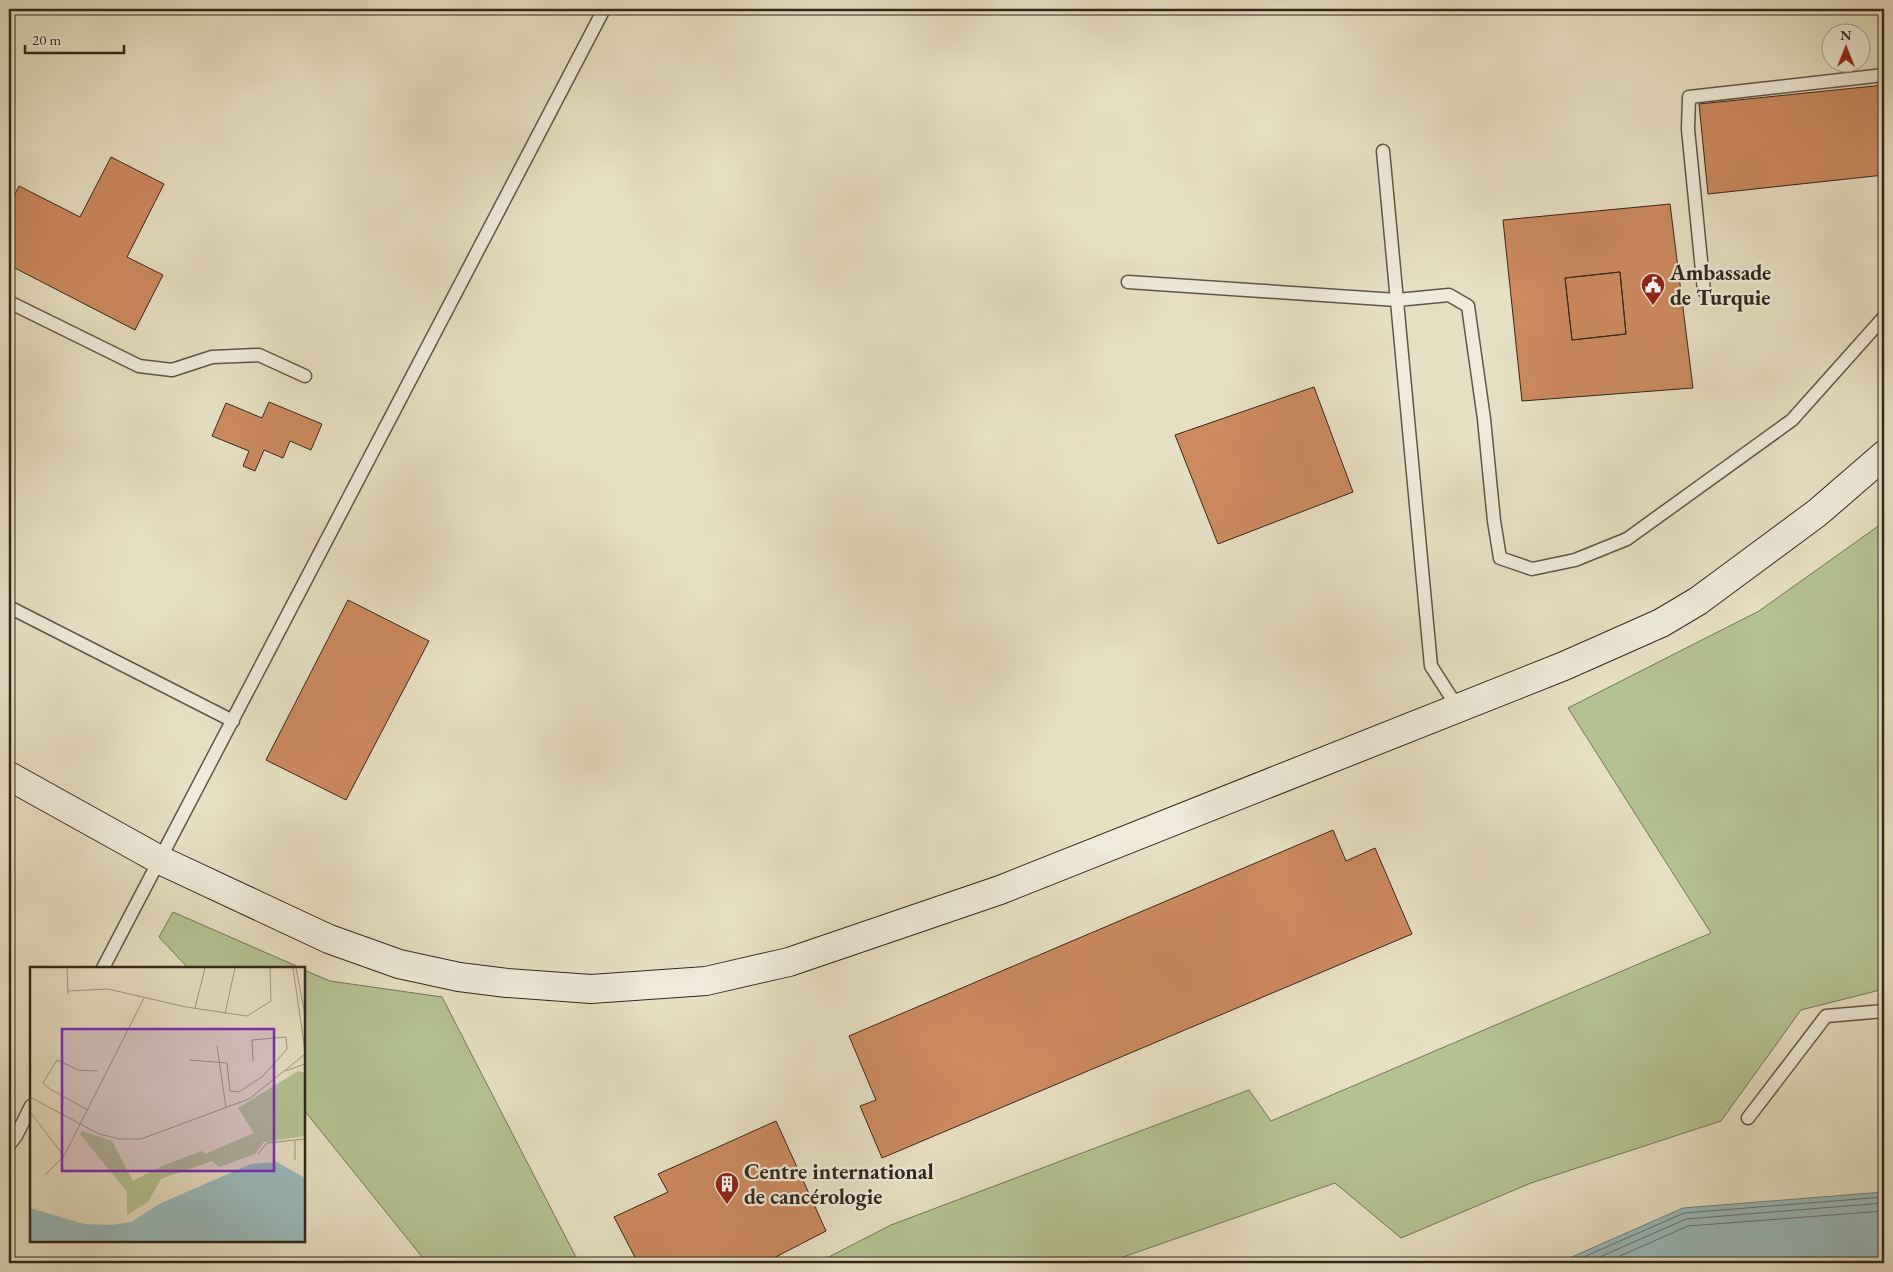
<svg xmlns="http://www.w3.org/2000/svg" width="1893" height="1272" viewBox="0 0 1893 1272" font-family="'EB Garamond',serif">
<rect width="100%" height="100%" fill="#e7dfc4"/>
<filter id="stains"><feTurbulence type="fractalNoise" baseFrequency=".004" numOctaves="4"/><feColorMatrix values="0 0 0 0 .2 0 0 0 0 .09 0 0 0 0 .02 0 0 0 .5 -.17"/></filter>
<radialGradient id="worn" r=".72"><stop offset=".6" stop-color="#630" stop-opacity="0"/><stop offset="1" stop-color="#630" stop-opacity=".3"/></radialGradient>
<!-- green -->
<path fill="#b5c294" stroke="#747458" d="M1884,522V989L1801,1010L1721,1121L1531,1183L1401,1238L1335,1183L1106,1263H817L891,1225L1249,1090L1271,1121L1711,933L1568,708L1759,611Z
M173,912L301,968H188L159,937Z
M304,970L330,981L442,997L579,1263H427L304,1110Z"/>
<!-- water -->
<path fill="#99bbbc" stroke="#70807c" d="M1884,1192V1263H1558L1683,1208Z"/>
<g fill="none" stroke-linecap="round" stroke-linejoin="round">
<!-- shore -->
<path stroke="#66716c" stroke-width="1" d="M1570,1263L1684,1213L1884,1197
M1586,1263L1686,1219L1884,1203
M1604,1263L1688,1226L1884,1211"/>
</g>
<!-- building -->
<path fill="#cd8a5f" stroke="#33271d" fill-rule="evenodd" d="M1884,85V175L1708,194L1699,104Z
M111,157L164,184L127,257L163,275L135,330L9,265V195L13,198L19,186L80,217Z
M1670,204L1693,388L1522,401L1503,220ZM1620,272L1626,334L1572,340L1565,278Z
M1620,272L1626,334L1572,340L1565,278Z
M1314,387L1353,492L1218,544L1175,435Z
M269,402L322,424L311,450L290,441L283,458L264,450L255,471L243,466L249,451L212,436L226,403L262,418Z
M348,600L429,641L346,800L266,760Z
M1333,830L1346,861L1375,848L1412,934L882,1158L860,1106L876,1100L849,1036Z
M776,1121L826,1231L764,1263H638L614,1217L668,1192L658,1174Z"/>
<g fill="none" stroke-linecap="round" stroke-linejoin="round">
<defs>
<path id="lane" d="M1383,151L1431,666L1458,708
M1128,282L1397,300L1449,295L1468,306L1484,419L1494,521L1500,558L1532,569L1575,560L1627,539L1792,420L1884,317
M1704,291L1688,129L1689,97L1884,75
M9,302L139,366L172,370L212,357L259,355L305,376
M9,607L233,721
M103,968L604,9
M1748,1118L1826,1016L1884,1011
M9,1145L16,1136L31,1106"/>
<path id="secondary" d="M9,776L160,860L329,939L399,964L459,977L507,983L591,989L706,981L789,962L1000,890L1564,666L1661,623L1698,601L1817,513L1884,455"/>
</defs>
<!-- lane casing -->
<use href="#lane" stroke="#605547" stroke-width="15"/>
<!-- secondary casing -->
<use href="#secondary" stroke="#33271d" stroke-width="30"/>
<!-- lane -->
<use href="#lane" stroke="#efead9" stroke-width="12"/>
<!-- secondary -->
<use href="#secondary" stroke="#efead9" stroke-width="28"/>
</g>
<!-- icons -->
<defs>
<symbol id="civic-pin" viewBox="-11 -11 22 30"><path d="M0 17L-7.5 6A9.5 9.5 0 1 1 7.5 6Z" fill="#8f2418" stroke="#efead9"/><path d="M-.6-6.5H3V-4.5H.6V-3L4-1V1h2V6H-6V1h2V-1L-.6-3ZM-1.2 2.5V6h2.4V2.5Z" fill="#fff"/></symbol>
<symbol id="building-pin" viewBox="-11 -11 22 30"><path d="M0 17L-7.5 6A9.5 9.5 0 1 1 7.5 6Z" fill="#8f2418" stroke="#efead9"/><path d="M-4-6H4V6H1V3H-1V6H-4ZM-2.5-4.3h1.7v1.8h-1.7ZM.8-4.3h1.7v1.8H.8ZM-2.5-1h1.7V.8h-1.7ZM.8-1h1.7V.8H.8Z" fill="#fff"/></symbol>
</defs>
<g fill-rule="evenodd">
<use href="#civic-pin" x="1639" y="271" width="28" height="38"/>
<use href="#building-pin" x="713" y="1170" width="28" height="38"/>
</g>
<g text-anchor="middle" stroke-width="4.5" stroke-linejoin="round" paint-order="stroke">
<!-- poi labels -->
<g font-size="22" font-weight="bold" fill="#33271d" stroke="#efead9" text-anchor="start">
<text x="1670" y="280">Ambassade<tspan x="1670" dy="25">de Turquie</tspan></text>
<text x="744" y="1179">Centre international<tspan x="744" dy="25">de cancérologie</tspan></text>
</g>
</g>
<!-- overview -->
<g transform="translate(30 967)">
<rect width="275" height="275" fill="#e7dfc4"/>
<path d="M268,104L275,106V169L234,175L225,187L189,200L182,194L131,212L118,235L97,248V225L50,167L52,164L82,174L103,214L132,199L172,184L175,187L224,166L208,141Z" fill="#b5c294"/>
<path d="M247,195L275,211V274H0V241L54,257L81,258L101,255L129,237L221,197Z" fill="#99bbbc"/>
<path fill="none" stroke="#9f9581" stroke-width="1" d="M37,1L38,27M263,1L275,83M266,1L275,48M38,24L78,22L156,40L217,49L241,34L240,1M165,41L175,1M195,47L205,1M187,79L196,141M159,93L197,96L200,124L209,125L233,109L257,82L256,70L222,73L223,94M255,104L275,97M0,130L69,167L89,172H111L219,132L274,88M58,143L20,122L13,116L27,93L48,103L67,104M0,145L34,189M265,174V193M228,187L237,176L275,172M15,208L34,189L114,31"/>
<path fill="#7b2cbf" fill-opacity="0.15" stroke="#7b2cbf" stroke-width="2.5" d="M32,62H244V204H32Z"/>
<rect width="275" height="275" fill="none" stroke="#33271d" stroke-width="2.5"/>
</g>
<!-- margin -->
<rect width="1893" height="1272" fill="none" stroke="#e7dfc4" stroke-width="30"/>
<rect x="10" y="10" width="1873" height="1252" fill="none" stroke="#33271d" stroke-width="2.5"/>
<rect x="15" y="15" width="1863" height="1242" fill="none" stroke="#33271d"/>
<!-- north arrow -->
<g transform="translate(1846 48)"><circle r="24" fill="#efead9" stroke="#a49c8e"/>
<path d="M0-4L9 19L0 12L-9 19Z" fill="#8f2418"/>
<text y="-8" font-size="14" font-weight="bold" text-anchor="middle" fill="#33271d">N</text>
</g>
<!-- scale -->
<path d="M25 45v8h99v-8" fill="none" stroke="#33271d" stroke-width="2.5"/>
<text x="32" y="45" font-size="15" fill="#33271d" stroke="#efead9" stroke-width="4" paint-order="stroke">20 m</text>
<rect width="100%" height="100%" filter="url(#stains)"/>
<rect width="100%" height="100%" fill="url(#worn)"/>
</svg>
